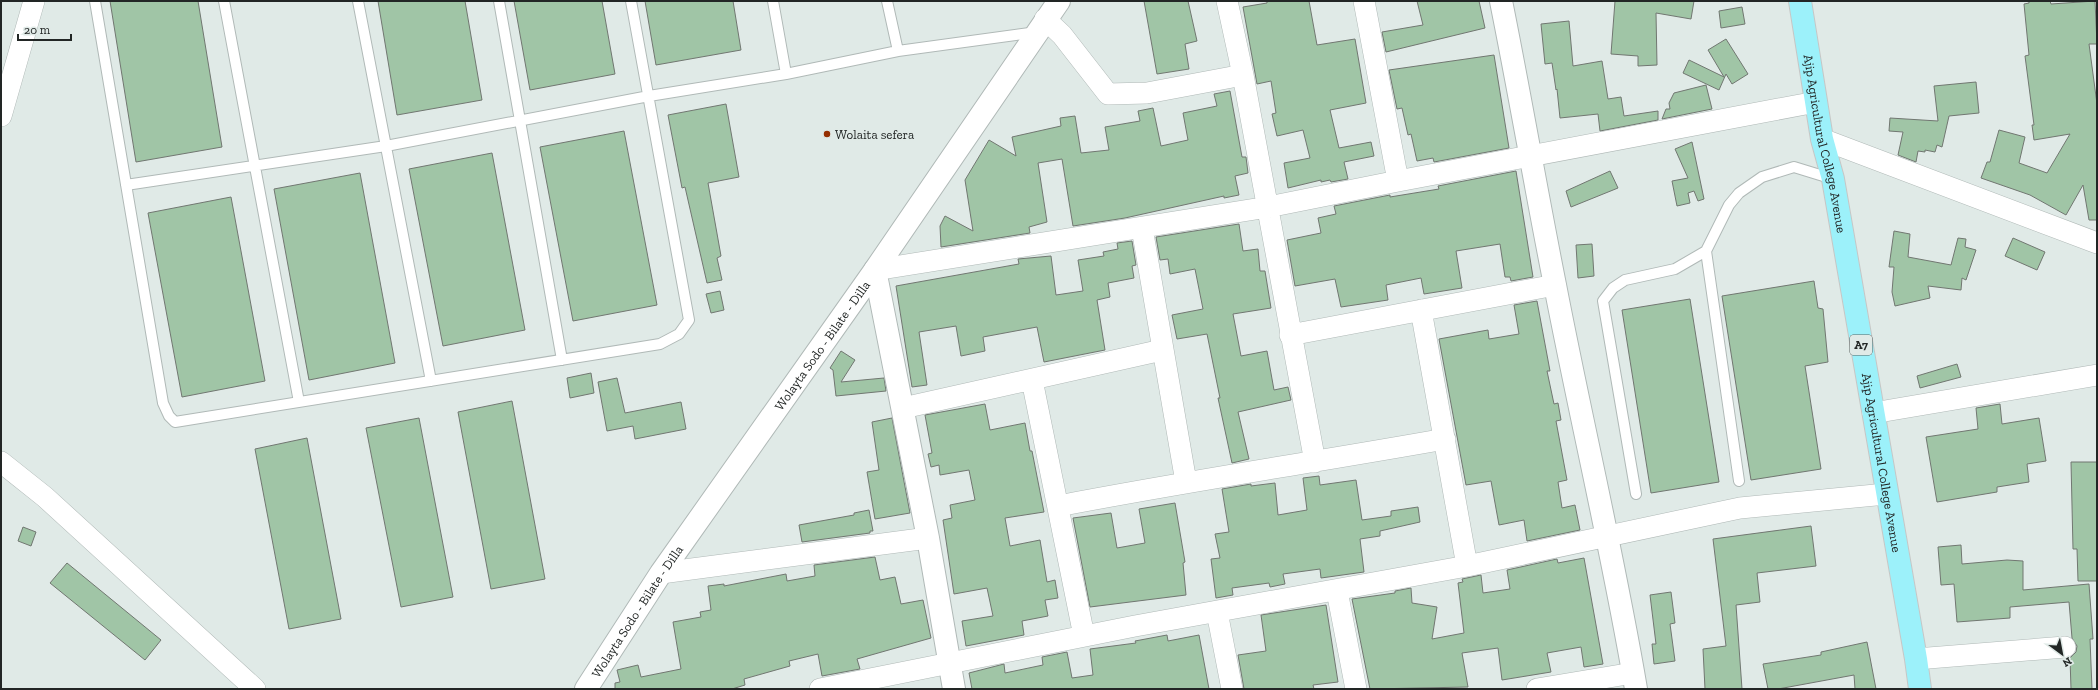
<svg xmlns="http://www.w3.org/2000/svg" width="2098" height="690" viewBox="0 0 2098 690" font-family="'Zilla Slab',serif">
<rect width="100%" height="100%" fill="#e0eae7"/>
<!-- building -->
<path fill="#a0c5a6" stroke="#717771" d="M110,1H198L222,147L136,162Z
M378,1H465L482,100L397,115Z
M514,1H602L615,74L530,90Z
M645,1H733L741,50L656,65Z
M1144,1H1188L1197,41L1185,44L1189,69L1157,74Z
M1267,1H1309L1317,45L1355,39L1366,103L1330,110L1339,148L1371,142L1374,156L1344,162L1348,179L1331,182L1330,180L1321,182V180L1288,188L1284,163L1310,158L1303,130L1277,136L1272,114L1276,113L1271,81L1257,84L1243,7L1267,3Z
M1417,1H1479L1485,28L1386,52L1382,32L1423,25Z
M1615,1H1694L1691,19L1656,13L1657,65L1638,66V56L1611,54Z
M2029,1H2050L2051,4L2095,1L2097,44H2089L2097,104V220H2089L2083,185L2066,215L2030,195L1981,178L1987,162H1990L1999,130L2025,137L2019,163L2047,173L2070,134L2034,140L2032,125H2034L2025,56L2029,55L2024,4L2029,3Z
M1742,7L1745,24L1721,28L1719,11Z
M1569,21L1573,66L1602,61L1608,99L1621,97L1624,116L1658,111V120L1600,131L1598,114L1560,118L1557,89L1556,90L1552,63L1545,64L1541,24Z
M1726,39L1748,74L1732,84L1726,74L1719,90L1683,73L1689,60L1724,77L1708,50Z
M1494,55L1509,148L1434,162L1433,158L1417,161L1411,134L1408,135L1402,108L1397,109L1389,70Z
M1976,82L1979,113L1949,116L1942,147L1937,145L1935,152L1925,150V152L1918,151L1916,162L1898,155L1903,132L1889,131L1890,118L1938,121L1934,86Z
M1706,85L1712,109L1662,119L1666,109H1670L1669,103L1674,93Z
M1230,91L1242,157H1246L1248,173L1235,176L1239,195L1224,198V196L1125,218L1073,226L1062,159L1038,163L1047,222L1029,227L1030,233L941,247L940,226L945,216L973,231L965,180L989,140L1016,156L1012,137L1061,126L1060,118L1075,116L1081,153L1109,150L1105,127L1140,121L1138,111L1153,108L1161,146L1188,140L1183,113L1217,106L1214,94Z
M726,104L739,177L708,183L721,256L717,258L722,280L707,283L685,187L682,188L668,115Z
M624,131L657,305L573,321L540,147Z
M1692,142L1704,199L1698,201L1694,191L1688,193L1690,203L1677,206L1672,181L1688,178L1675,149Z
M492,153L525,330L443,346L409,169Z
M1516,171L1533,277L1511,281L1510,277H1505L1500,244L1456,251L1462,288L1424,294L1421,278L1386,285L1388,300L1341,307L1335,279L1295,286L1287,240L1321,233L1318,218L1336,214L1334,206L1390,195V197L1439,189L1438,186Z
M1610,171L1618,188L1571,207L1566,191Z
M360,173L395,363L309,380L274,189Z
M231,197L265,381L182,397L148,213Z
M1239,224L1243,251L1258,249L1260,271H1265L1271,308L1233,314L1241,356L1267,351L1274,390L1288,387L1291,400L1238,412L1249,459L1232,463L1218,398H1220L1207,334L1177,339L1172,315L1203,309L1195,269L1170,274L1168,259L1160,260L1156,237Z
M1894,231L1910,234L1908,257L1951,265L1958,238L1966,239L1965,247L1976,250L1966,280L1962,278L1961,290L1928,286L1930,298L1895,306L1892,292L1894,267H1889Z
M2013,238L2045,252L2037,270L2005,256Z
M1132,241L1136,265L1132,266L1134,278L1108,283L1110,297L1097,300L1105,350L1044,362L1037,327L983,337L985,351L961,356L956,326L919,332L927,385L912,387L896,286L1019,264L1018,259L1051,256L1056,295L1083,291L1078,260L1104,256L1103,252L1118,249L1117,243Z
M1592,244L1594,276L1578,278L1576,245Z
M1814,281L1818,308L1823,309L1828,362L1805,366L1821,469L1751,480L1722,296Z
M720,291L724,310L711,313L706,294Z
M1690,299L1719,482L1651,493L1622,310Z
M1537,301L1550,371H1547L1554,404L1558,403L1561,420L1556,421L1567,480L1558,482L1562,508L1575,505L1580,530L1527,541L1524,520L1499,525L1491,481L1466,485L1439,339L1488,330L1489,339L1519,334L1514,305Z
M841,351L855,360L841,382L884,378L886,391L836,396L833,370L830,368Z
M1957,364L1961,377L1920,388L1917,376Z
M591,373L594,393L570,398L567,378Z
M617,378L625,413L681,402L686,429L635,439L633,426L607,431L598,382Z
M512,401L545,579L491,589L458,412Z
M985,404L990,430L1025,423L1030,451H1032L1044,512L1005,518L1010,546L1040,540L1047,582L1055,580L1058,598L1045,600L1048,616L1022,621L1024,635L966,646L962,621L993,616L987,588L954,594L943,520L952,518L950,505L975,500L969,470L940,475L939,465L931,467L928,454L932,453L925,415Z
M2000,404L2002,424L2039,418L2046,461L2027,464L2029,482L1997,487V492L1937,502L1926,437L1978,429L1976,408Z
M419,418L453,597L401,607L366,428Z
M892,418L910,513L875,519L867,472L879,470L872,422Z
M307,438L341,619L289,629L255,449Z
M2071,462H2097V581H2078L2077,549H2073Z
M1319,476L1320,485L1356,480L1362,520L1391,516V511L1418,507L1420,522L1380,531V536L1360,539L1364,572L1321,578L1320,569L1283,574L1285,584L1270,587L1269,583L1232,588L1233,595L1216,598L1211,559L1220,558L1215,534L1229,532L1222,489L1251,484V486L1275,483L1278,515L1307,510L1303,478Z
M1175,503L1185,562L1183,563L1186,595L1090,607L1073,518L1111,513L1117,548L1145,543L1139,509Z
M869,510L873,531H870V533L802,542L799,525L854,515V513Z
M1811,526L1816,566L1757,573L1760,602L1736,605L1742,689H1705L1703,649L1726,646L1713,539Z
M23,527L36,532L31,546L18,541Z
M1961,545L1962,564L2007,560L2023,561V590L2089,584L2093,639H2090L2092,689H2071L2070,658L2076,652L2077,646L2072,638L2069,602L2010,607V618L1957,622L1954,584L1941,585L1938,547Z
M875,557L880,580L895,577L901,604L923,600L931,638L857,659L860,669L822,676L818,654L789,661L790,666L744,679L745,685L732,689H615V683L620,682L617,670L638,665L641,677L681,669L673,622L701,617L700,612L711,610L708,586L724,584V586L786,574L787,581L815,576L814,565Z
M1584,558L1603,664L1584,667L1581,647L1547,653L1551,672L1502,680L1498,648L1462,653L1468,687L1370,689L1352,599L1395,593V591L1411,588L1412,603L1437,607L1432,639L1464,633L1458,583L1463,582L1462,579L1481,575L1483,593L1510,589L1507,570L1557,559L1558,563Z
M67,563L161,640L145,660L50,583Z
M1671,592L1675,623L1670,624L1675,661L1654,664L1652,644H1656L1650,595Z
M1326,605L1338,682L1313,685L1314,689H1244L1238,655L1266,651L1261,615Z
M1167,635L1168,641L1199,635L1209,689H972L969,673L1004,664L1005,673L1043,665L1042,657L1067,652L1072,678L1093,675L1090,649L1136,643L1135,641Z
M1867,642L1876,689H1855L1854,675L1778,689H1768L1763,664L1821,655V652Z"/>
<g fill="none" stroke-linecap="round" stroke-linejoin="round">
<defs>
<path id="lane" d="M95,1L163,403L169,416L175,422L660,344L679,334L689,320L631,1
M224,1L299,402
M358,1L431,381
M499,1L562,360
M773,1L786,74
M887,1L898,51
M126,185L386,146L649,96L786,74L898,51L1037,32
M1706,251L1739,481
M1636,494L1603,301L1613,288L1625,280L1675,269L1706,251L1729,205L1739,193L1762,177L1794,167L1833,179"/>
<path id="street" d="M1227,1L1243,75L1315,462
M1364,1L1398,181
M1045,19L1062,35L1108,94L1147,93L1243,75
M1,116L34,1
M1822,139L2097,243
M1142,228L1186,482
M875,270L1268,207L1398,181L1816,102
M1421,310L1467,566
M1290,335L1555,285
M1032,380L1084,636
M903,408L1162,350
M1873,413L2097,375
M1,462L45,497L255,689
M1058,506C1187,481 1316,462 1445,439
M661,573L928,538
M1337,591L1356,689
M1217,612L1232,689
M1916,659L2065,647
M820,689L1135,626L1467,566L1740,508L1886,494
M1537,689L1633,673"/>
<g id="secondary">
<path d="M1501,1C1520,95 1536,190 1555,285C1581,420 1613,553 1636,689"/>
<path d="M875,270L928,538L954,689"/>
<path id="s1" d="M586,689L661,573L875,270L1059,1"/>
</g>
<g id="primary">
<path id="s2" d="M1800,1L1822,139L1833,179L1916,659L1920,689"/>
</g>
</defs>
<!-- lane casing -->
<use href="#lane" stroke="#b0b9b7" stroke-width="12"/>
<!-- street casing -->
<use href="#street" stroke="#b0b9b7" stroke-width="22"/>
<!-- secondary casing -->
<use href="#secondary" stroke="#b0b9b7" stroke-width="24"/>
<!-- primary casing -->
<use href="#primary" stroke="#c6c7c6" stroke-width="24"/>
<!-- lane -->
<use href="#lane" stroke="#fff" stroke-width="10"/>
<!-- street -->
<use href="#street" stroke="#fff" stroke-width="21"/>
<!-- secondary -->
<use href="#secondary" stroke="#fff" stroke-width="22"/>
<!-- primary -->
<use href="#primary" stroke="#9cf1fa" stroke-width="22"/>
</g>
<!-- markers -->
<circle fill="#952f01" stroke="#e0eae7" stroke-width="1.5" cx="827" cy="134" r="4"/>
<g text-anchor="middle" stroke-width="3" stroke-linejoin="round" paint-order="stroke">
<!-- shield labels -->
<rect fill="#e0eae7" stroke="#5b615f" stroke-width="1" x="1850" y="335" width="22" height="20" rx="3"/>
<g font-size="12" font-weight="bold" fill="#222625">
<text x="1861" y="349">A7</text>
</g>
<!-- poi labels -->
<g font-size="13" fill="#222625" stroke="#e0eae7" text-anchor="start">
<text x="835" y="139">Wolaita sefera</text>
</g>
<!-- street labels -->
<g font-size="13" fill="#222625" stroke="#e0eae7">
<text dy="5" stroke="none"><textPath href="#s2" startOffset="145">Ajip Agricultural College Avenue</textPath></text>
<text dy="5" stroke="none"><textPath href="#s1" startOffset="417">Wolayta Sodo - Bilate - Dilla</textPath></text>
<text dy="5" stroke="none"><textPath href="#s2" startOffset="469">Ajip Agricultural College Avenue</textPath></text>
<text dy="5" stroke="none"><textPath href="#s1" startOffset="93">Wolayta Sodo - Bilate - Dilla</textPath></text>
</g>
</g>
<!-- border -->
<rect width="2098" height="690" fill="none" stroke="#222625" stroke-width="4"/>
<!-- north arrow -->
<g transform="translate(2062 654) rotate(148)" stroke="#e0eae7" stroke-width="3" paint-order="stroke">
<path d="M0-3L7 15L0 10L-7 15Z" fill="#222625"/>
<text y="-6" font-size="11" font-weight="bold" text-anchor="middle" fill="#222625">N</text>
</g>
<!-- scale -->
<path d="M18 34v6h53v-6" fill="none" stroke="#222625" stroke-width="2"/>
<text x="24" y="34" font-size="12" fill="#222625" stroke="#e0eae7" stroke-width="3" paint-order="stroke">20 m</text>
</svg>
